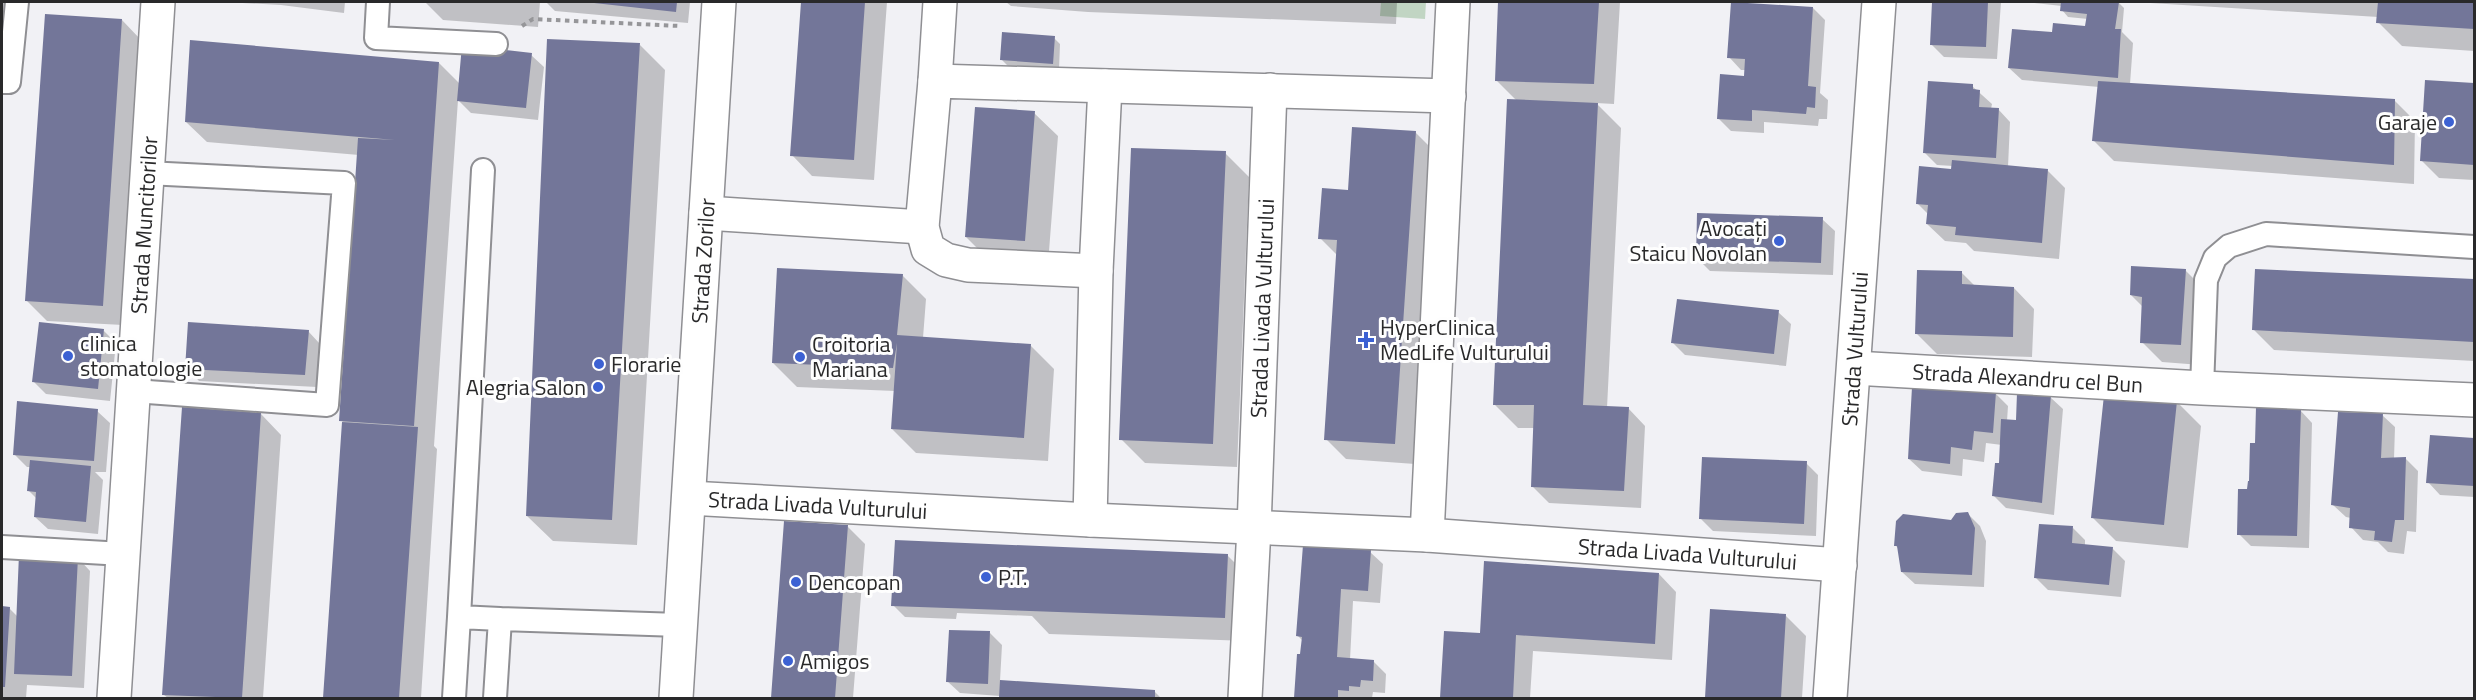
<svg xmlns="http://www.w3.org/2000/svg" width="2476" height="700" viewBox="0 0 2476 700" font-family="'Titillium Web',sans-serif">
<rect width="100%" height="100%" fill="#f1f1f5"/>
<!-- green -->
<path fill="#c1d5c3" d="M1381,2H1426L1425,19L1380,16Z"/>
<!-- shadow -->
<path fill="#0003" d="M2,2H19L16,33L2,32Z
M224,2H345L344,13L281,5Z
M425,2H540L538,27L443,20Z
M546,2H690L688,23L555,11Z
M803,2H887L874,180L812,176L792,155Z
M1006,2H1397L1396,24L1088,12L1011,6Z
M1499,2H1620L1614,104L1596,103L1621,128L1607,408H1628L1645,426L1641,508L1549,503L1532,486L1534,428H1518L1494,404L1517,101L1497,81Z
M1934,2H2001L1997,59L1944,57L1931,44Z
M2025,2H2118L2124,8L2122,32L2133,43L2130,84L2394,100L2415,121L2414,184L2114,161L2093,140L2099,87L2022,80L2009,68L2053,34L2087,28L2088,19L2068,17L2062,10V6Z
M2134,2H2474V51L2402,46L2378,22V17Z
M1813,8L1825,20L1820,93L1828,100L1827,119H1819L1818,126L1764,122V133L1731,131L1718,118L1746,77V70H1741L1729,57Z
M122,20L142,41L123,325L47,321L26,300Z
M1054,38L1060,44L1059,70L1008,66L1002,60Z
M640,45L665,70L637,545L553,541L527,516Z
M531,55L544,67L538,120L471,113L458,100L434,446L437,449L421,698H325L344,423L341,420L359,155L207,142L186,122L439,63L460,84Z
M2427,81L2474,84V180L2439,178L2422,161Z
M1972,86L1992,104L1991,109H1998L2010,122L2008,167L2048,171L2065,188L2059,259L1974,251L1966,243L1945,241L1927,224L1928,214L1917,203L1953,171V166L1937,165L1924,152Z
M1034,113L1058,136L1048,264L990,261L966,237Z
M1415,132L1436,153L1415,464L1346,459L1326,439L1338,256L1320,238L1350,191Z
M1225,153L1249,177L1237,467L1145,463L1121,439Z
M1822,219L1835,231L1833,275L1710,271L1697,258Z
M2185,270L2206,291L2201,365L2162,362L2142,342L2143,307L2131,295Z
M2256,270L2474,280V361L2274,350L2254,330Z
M1962,273L1975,286L2014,288L2034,309L2032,357L1937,354L1916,333Z
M902,275L926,299L923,338L1030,345L1054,369L1048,461L916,453L892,429L895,391L797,387L773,363Z
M1778,312L1791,324L1786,366L1685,355L1673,343Z
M104,331L116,343L110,401L46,394L34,382Z
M308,331L320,344L317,387L199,381L187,368Z
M1995,393L2008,406L2007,421H2017L2050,397L2063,409L2054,515L2006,508L1994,496L2001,465L2002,445L1986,443L1984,462L1963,459L1962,476L1922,471L1909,459Z
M18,402L97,411L110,423L106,472H95L103,480L98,534L48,529L35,517L37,499L29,491L31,467H27L15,455Z
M2177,402L2201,426L2188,548L2116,541L2092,517Z
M2300,410L2312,423L2309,548L2251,546L2239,534L2257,445Z
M261,414L281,435L263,698H168L164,695Z
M2382,415L2395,427L2394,459H2406L2418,471L2416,532L2407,531L2404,554L2388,552L2378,542L2363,540L2351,527V518L2346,517L2333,505Z
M2431,437L2474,440V497L2440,495L2428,482Z
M1806,463L1818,475L1816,536L1713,531L1701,519Z
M1967,513L1980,526L1986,541L1984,587L1915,584L1902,572L1899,549L1896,546Z
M786,522L848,527L865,544L853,698H772Z
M2073,528L2085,540V546L2112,548L2125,561L2121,597L2048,590L2036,578Z
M1370,552L1383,564L1380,603L1353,601L1350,660L1374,662L1386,674L1385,693L1373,692L1372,698H1296L1299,655L1302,656L1303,641L1298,636Z
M1227,555L1251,579L1248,641L1049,634L1032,616L957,613L956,619L905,617L893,605Z
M78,558L90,571L84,688L27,685L26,698H2V608H9L18,617Z
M1659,574L1676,592L1672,660L1533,651L1530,698H1441L1445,632L1481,634Z
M1711,611L1785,615L1806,636L1802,698H1706Z
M990,633L1002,645L1000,681L1155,692L1161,698H1000V696L960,693L947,681Z"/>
<!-- building -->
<path fill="#737699" d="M585,2H677L676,12Z
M801,2H865L854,160L790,156Z
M1498,2H1599L1594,84L1495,81Z
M1731,2L1813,7L1808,86L1816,87L1815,108L1807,107L1806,114L1752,110V121L1717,119L1720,74L1744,76L1745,59L1727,58Z
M1932,2H1988L1986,47L1930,45Z
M2061,2H2119L2115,29H2121L2118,78L2008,68L2012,29L2052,32L2053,23L2085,26L2087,14L2060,11Z
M2378,2H2474V29L2376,23Z
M45,14L122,19L103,306L25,301Z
M1002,32L1055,36L1053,64L1000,60Z
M547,39L640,43L612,520L526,516Z
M190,40L439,62L414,426L339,421L358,138L395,140L185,122Z
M462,45L532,53L526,108L457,101Z
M2425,80L2474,83V165L2420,161Z
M1928,81L1973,84V89L1980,90L1979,107L1999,108L1996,158L1923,153Z
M2098,81L2395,99L2394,165L2092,141Z
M1507,99L1598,103L1583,405L1629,407L1624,491L1531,487L1534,405H1493Z
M975,107L1035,111L1025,241L965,237Z
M1352,127L1416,131L1395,444L1324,440L1337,240L1318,239L1322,188L1348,190Z
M1131,148L1226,151L1213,444L1119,440Z
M1952,160L2048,169L2042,243L1955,235L1956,227L1926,224L1928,205L1916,204L1919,166L1951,169Z
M1697,213L1823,217L1821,263L1696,259Z
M2131,266L2186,269L2181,345L2140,343L2142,297L2130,295Z
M777,268L903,274L897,335L1031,344L1024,438L891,429L897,343L893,368L772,363Z
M2255,269L2474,279V342L2252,330Z
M1917,270L1962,271V284L2014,287L2013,337L1915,334Z
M1677,299L1779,310L1774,354L1671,343Z
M39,322L104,329L98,389L32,382Z
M188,322L309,330L305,375L185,369Z
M1912,387L1996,392L1993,433L1974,431L1972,450L1951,447L1950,464L1908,459Z
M2017,393L2051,395L2042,503L1992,496L1995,463H1999L2001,419L2016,420Z
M2104,395L2177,401L2164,525L2091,518Z
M17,401L98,409L94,461L13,455Z
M182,407L261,413L242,698L162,695Z
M2256,407L2301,409L2297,536L2237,535L2238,489H2247L2248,481H2249L2250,443H2255Z
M2338,412L2383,413L2381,458L2406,457L2404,520H2395L2392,542L2374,540L2375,531L2349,528L2350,508L2331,505Z
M342,422L418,427L399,698H323Z
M2430,435L2474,438V486L2426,483Z
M1702,457L1807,461L1804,524L1699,519Z
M30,460L91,466L86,522L34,517L36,492L27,491Z
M1968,512L1975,528L1972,575L1901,572L1897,546H1894L1896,521L1903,514L1951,520L1956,513Z
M784,521L848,525L835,698H771Z
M2039,524L2073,526L2072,543L2113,547L2109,585L2034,578Z
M895,540L1228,554L1225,618L891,606Z
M1303,545L1371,550L1368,591L1341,589L1337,657L1374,660L1373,681L1361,680L1360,687L1349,686V691L1338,690V698H1294L1297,654H1300L1302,637L1296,636Z
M19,554L78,557L72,676L14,674Z
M1484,561L1659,573L1655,644L1516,635L1513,698H1440L1444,631L1480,633Z
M2,606L10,607L5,687H2Z
M1710,609L1786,614L1781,698H1705Z
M949,630L990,631L988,684L946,682Z
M1000,680L1155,690V698H999Z"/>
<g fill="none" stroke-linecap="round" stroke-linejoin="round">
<defs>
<path id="service" d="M378,2L376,38L496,44
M2,82H9L17,2
M483,170L459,617L500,619L495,698
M2202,388L2206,280L2215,258L2229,246L2266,234L2474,247
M134,391L327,405L344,183L147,173
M2,547L123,554
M500,619L679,625
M454,698L459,617"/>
<g id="minor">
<path d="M935,81L940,2"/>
<path d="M706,213L922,227"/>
<path d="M1096,271L968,265L946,260L928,249L922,227L935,81L1449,96"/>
<path id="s1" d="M1854,368L2202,388L2474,400"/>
<path id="s2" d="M689,498L1090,520L1427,535L1840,565"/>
<path d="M1090,520L1096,271L1105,86"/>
<path d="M1427,535L1453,2"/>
<path id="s3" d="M114,698L158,2"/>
<path id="s4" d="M1245,698L1254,528L1270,90"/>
<path id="s5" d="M1830,698L1879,2"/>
</g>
<g id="tertiary">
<path id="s6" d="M676,698L719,2"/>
</g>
</defs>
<!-- service casing -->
<use href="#service" stroke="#8f8f93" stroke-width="26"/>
<!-- minor casing -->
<use href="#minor" stroke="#8f8f93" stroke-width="36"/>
<!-- tertiary casing -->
<use href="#tertiary" stroke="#8f8f93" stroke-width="36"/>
<!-- path -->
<path stroke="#969699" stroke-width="4" stroke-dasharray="4.5 4.5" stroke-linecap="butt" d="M522,26L533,19L680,26"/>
<!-- service -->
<use href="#service" stroke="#fff" stroke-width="22"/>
<!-- minor -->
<use href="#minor" stroke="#fff" stroke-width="33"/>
<!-- tertiary -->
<use href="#tertiary" stroke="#fff" stroke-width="33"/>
</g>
<!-- markers -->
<g fill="#3c61d3" stroke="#fefefe" stroke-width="2">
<circle cx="2449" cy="122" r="6"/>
<circle cx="1779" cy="241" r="6"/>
<path d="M1363 331h6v6h6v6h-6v6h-6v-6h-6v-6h6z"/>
<circle cx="68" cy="356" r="6"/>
<circle cx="800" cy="357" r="6"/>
<circle cx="599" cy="364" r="6"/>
<circle cx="598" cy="387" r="6"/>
<circle cx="986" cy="577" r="6"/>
<circle cx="796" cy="582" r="6"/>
<circle cx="788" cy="661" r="6"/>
</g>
<g text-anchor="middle" stroke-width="6" stroke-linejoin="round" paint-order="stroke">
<!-- poi labels -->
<g font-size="22" fill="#29292a" stroke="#fefefe" text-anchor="start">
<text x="2437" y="130" text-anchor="end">Garaje</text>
<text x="1767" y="236" text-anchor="end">Avocați<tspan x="1767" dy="25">Staicu Novolan</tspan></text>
<text x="1380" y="335">HyperClinica<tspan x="1380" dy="25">MedLife Vulturului</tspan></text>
<text x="80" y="351">clinica<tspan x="80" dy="25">stomatologie</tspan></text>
<text x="812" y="352">Croitoria<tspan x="812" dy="25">Mariana</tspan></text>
<text x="611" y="372">Florarie</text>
<text x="586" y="395" text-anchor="end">Alegria Salon</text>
<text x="998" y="585">P.T.</text>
<text x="808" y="590">Dencopan</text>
<text x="800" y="669">Amigos</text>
</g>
<!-- street labels -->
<g font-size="22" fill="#29292a" stroke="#fefefe">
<text dy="8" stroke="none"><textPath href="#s3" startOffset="474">Strada Muncitorilor</textPath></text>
<text dy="8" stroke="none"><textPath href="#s6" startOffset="438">Strada Zorilor</textPath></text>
<text dy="8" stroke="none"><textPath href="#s4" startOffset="390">Strada Livada Vulturului</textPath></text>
<text dy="8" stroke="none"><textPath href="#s5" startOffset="350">Strada Vulturului</textPath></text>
<text dy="8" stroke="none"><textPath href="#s1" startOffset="174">Strada Alexandru cel Bun</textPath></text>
<text dy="8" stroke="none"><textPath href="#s2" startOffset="129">Strada Livada Vulturului</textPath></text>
<text dy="8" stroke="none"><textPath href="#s2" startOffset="1000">Strada Livada Vulturului</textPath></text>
</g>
</g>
<!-- border -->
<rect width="2476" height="700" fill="none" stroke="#29292a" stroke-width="6"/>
</svg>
